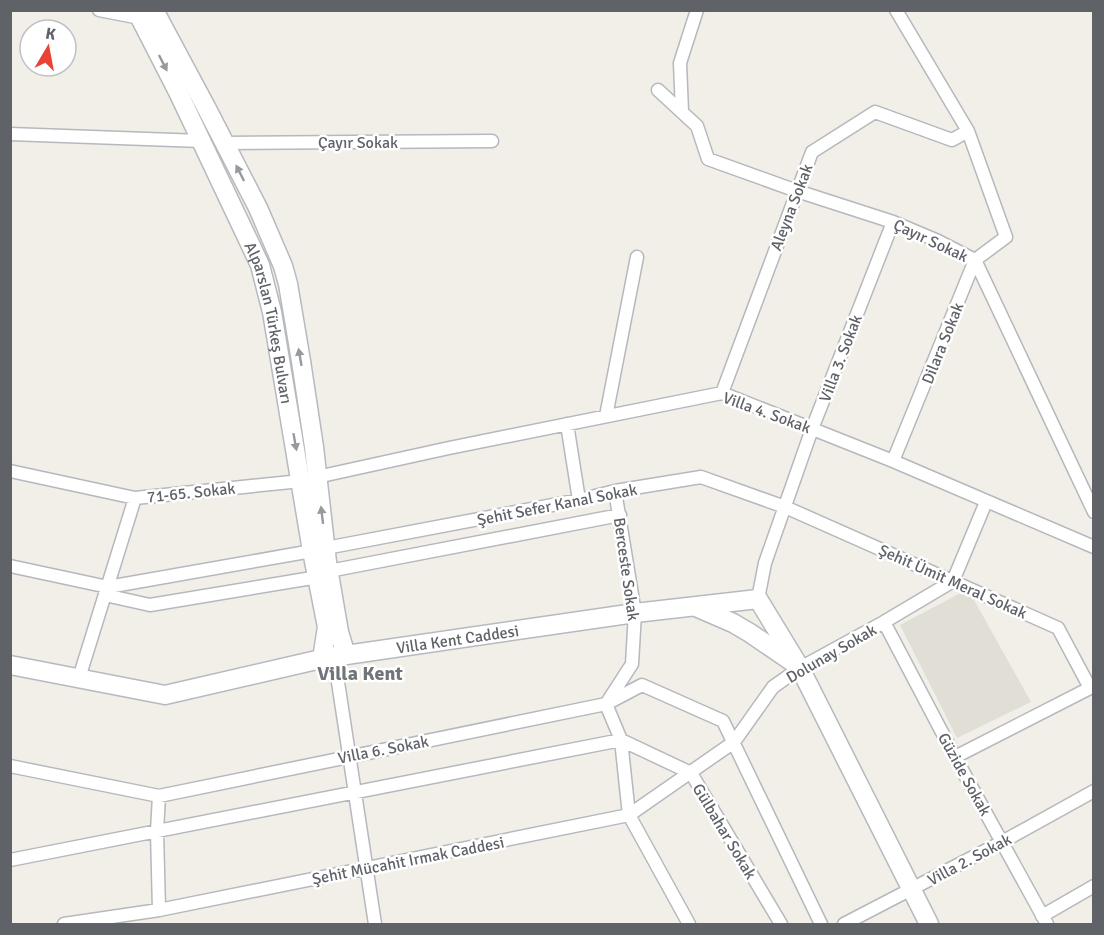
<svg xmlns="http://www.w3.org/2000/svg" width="1104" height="935" viewBox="0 0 1104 935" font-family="Signika,sans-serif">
<rect width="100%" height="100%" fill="#f1efe8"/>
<!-- education -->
<path fill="#e1ded6" d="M968,589L1031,702L957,738L900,625Z"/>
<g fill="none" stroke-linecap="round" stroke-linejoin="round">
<defs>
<path id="street" d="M99,10L140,18
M658,90L697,126L708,159L797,191L893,222L938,241L975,260L1094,512
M682,112L680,63L697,10
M10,134L201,141
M224,143L492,141
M722,393L812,152L875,112L952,140L968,131
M606,416L637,257
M567,424L579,500
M893,461L975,260L1006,237L968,131L896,10
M10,471L135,498L301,481
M317,477L449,448L722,393L893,461L1094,547
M615,491L635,613L632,664L606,704L621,740L629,815L734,742L773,687L800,668L884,622L953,581L986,502
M326,548L579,500L615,491L701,477L785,507L1058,628L1090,688
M10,566L108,587L312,551
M329,571L620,515
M105,595L150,605L318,577
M758,599L765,563L812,429L893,222
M884,622L955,757L1047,924
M334,656L375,924
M79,678L135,498
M955,757L1094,686
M10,766L159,796L606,704L642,685L723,721L821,924
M159,796L157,831L159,910
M10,860L621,740L691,773L781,924
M1042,916L1094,886
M64,924L159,910L629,815L689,924
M844,924L1002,842L1094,791"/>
<g id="secondary">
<path id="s1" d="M136,10L178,92L260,265L272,312L312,551L327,627L322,659"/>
<path d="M154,10L207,109L258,208L283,266L288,284L301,361L314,447L327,562L339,632L346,655"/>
<path d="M696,607L733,623L750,633L794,663"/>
<path id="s2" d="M10,665L165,695L334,656L346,655L635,613L758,599L800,668L929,924"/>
</g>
</defs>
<!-- street casing -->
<use href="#street" stroke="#b5b8bc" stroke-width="15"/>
<!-- secondary casing -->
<use href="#secondary" stroke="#b6babf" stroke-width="21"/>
<!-- street -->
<use href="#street" stroke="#fff" stroke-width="12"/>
<!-- secondary -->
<use href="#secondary" stroke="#fff" stroke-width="18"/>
</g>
<!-- one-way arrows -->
<defs><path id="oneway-solid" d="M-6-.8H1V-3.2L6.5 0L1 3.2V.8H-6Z" transform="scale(1.5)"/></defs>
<g fill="#979a9d">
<use href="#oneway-solid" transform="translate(163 63) rotate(63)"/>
<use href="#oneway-solid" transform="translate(240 173) rotate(-117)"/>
<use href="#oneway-solid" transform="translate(300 357) rotate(-100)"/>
<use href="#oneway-solid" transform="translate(295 442) rotate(80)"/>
<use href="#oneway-solid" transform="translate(322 515) rotate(-97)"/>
</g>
<g text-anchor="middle" stroke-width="5" stroke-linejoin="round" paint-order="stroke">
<!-- street labels -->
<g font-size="16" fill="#5f6368" stroke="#fff">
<text x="358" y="148">Çayır Sokak</text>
<text transform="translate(791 207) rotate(-69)" y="6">Aleyna Sokak</text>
<text transform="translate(931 240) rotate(25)" y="6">Çayır Sokak</text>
<text dy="6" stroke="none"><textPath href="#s1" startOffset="342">Alparslan Türkeş Bulvarı</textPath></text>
<text transform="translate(942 343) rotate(-68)" y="6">Dilara Sokak</text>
<text transform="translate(840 358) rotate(-69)" y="6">Villa 3. Sokak</text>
<text transform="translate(767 412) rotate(20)" y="6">Villa 4. Sokak</text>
<text transform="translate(191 492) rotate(-6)" y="6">71-65. Sokak</text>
<text transform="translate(557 504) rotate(-11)" y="6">Şehit Sefer Kanal Sokak</text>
<text transform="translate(627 569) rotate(82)" y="6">Berceste Sokak</text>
<text transform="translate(953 581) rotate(24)" y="6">Şehit Ümit Meral Sokak</text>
<text dy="6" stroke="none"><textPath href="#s2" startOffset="456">Villa Kent Caddesi</textPath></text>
<text transform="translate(831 653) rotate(-30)" y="6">Dolunay Sokak</text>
<text transform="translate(383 749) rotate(-11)" y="6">Villa 6. Sokak</text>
<text transform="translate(965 774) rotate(61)" y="6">Güzide Sokak</text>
<text transform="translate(725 831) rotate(59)" y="6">Gülbahar Sokak</text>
<text transform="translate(969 859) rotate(-28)" y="6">Villa 2. Sokak</text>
<text transform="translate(408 860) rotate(-11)" y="6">Şehit Mücahit Irmak Caddesi</text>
</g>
<!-- quarter labels -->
<g font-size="20" font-weight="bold" fill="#70757a" stroke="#fff">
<text x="360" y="680">Villa Kent</text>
</g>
</g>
<!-- border -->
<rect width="1104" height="935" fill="none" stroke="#5f6368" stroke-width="24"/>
<!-- north arrow -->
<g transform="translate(48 48) rotate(10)"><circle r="28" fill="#ffffff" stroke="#bfc1c3" stroke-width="1.5"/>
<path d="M0-4.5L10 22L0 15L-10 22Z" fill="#ea4335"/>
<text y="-9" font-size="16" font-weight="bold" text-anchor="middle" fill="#5f6368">K</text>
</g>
</svg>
